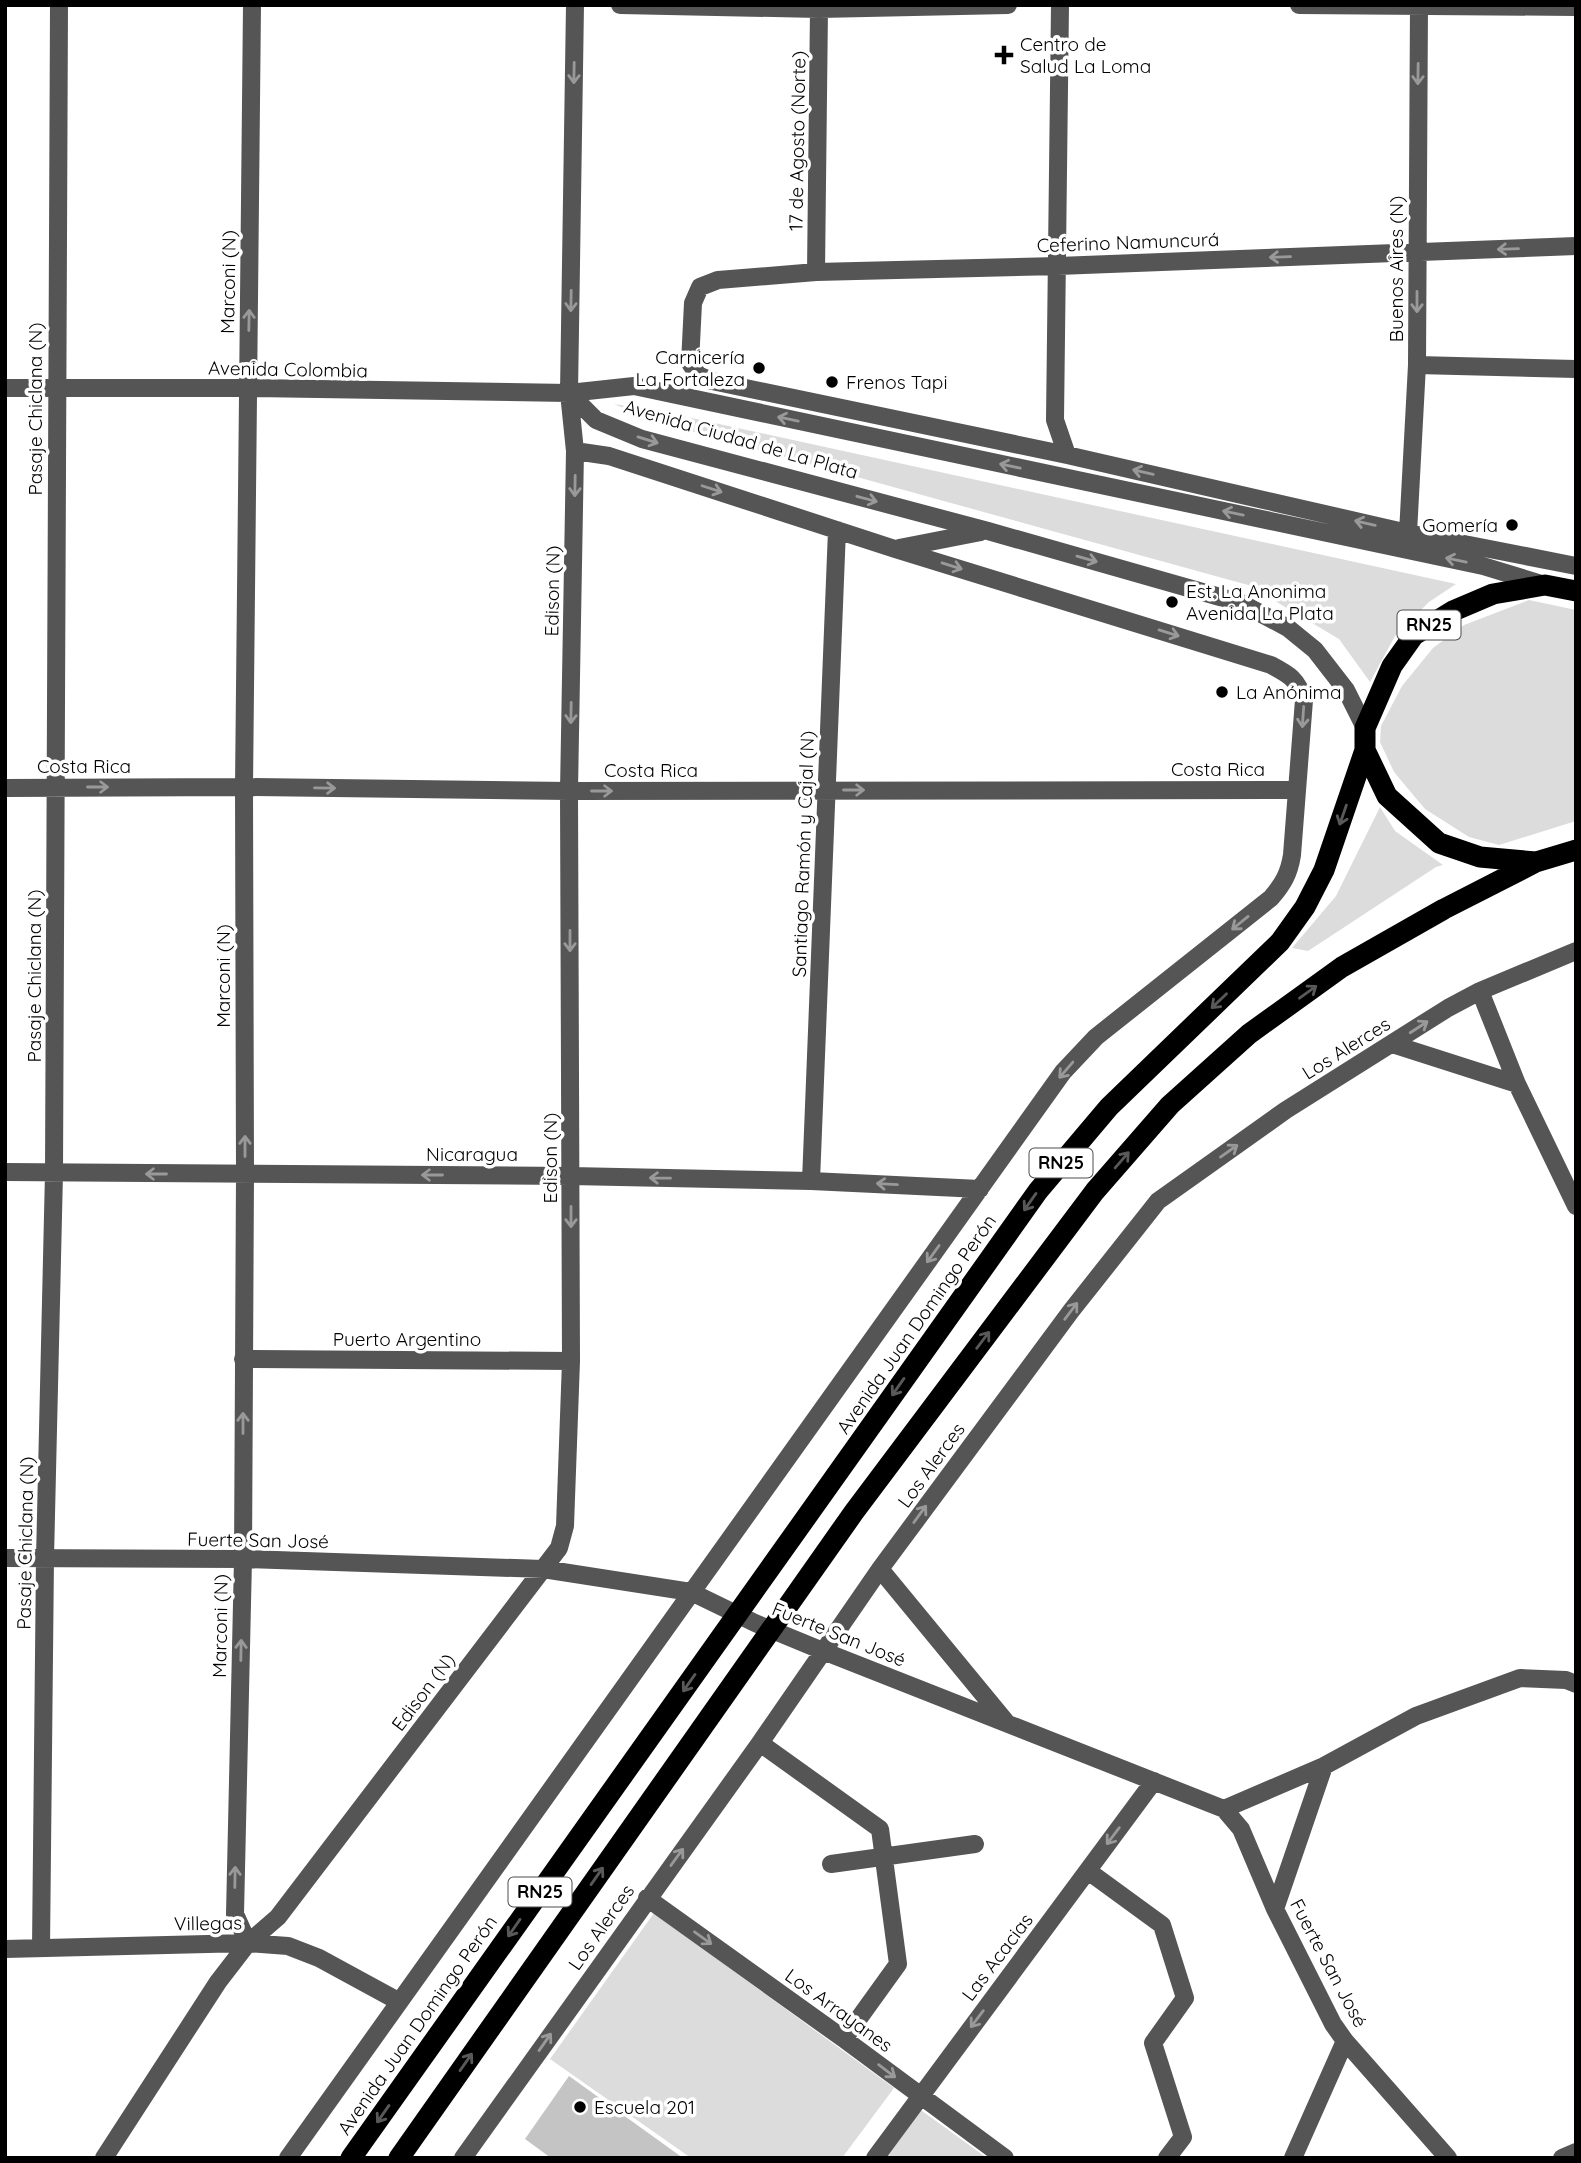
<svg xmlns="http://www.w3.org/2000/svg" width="1581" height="2163" viewBox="0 0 1581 2163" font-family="Quicksand,sans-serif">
<rect width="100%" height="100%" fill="#fff"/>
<!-- green -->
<path fill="#dcdcdc" d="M614,404L664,412L1456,584L1429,602L1395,636L1370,682L1339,639L1248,585L654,421Z
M1529,600L1576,610V821L1499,845L1469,837L1425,809L1394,772L1380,742L1381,726L1402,686L1433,648L1464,625Z
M1380,807L1395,831L1443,865L1436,867L1308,951L1292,948L1336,896Z
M654,1913L894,2088L842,2158H691L550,2059Z
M918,2108L987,2158H882Z"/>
<!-- building -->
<path fill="#c4c4c4" d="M569,2076L683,2158H551L525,2139Z"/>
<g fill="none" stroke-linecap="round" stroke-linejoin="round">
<!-- minor -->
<path stroke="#555" stroke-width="18" d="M620,5L819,9L1008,5
M1060,5L1055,420L1067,455
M1299,5L1576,7
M1576,246L1058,266L816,272L718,280L700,287L693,303L690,363L698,375L712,381L1067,455L1408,533L1576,566
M816,272L819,9
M1417,365L1576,369
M5,388H248L569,393L634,386L1483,566L1545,585
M569,393L596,420L642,439L988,531L1241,603L1288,628L1315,650L1346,690L1365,728
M1408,533L1417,365L1419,5
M899,548L981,532
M5,788L244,787L569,791L1297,790
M1480,991L1517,1084L1576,1206
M1392,1044L1517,1084
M5,1172L571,1176L811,1181L980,1189
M811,1181L837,530
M243,1359L571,1361
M5,1558L243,1559L543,1569L691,1592L755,1623L823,1651L1224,1809L1241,1829L1275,1909L1333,2024L1345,2041L1448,2158
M880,1569L1006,1722
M760,1743L880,1829L898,1964L844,2039
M1224,1809L1324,1766L1416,1716L1520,1678L1566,1680L1576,1684
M831,1864L975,1844
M1088,1871L1162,1925L1185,1998L1153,2043L1183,2137L1167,2158
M647,1898L844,2039L1005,2158
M1275,1909L1324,1766
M248,1943L235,1914L243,1559L245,1174L244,787L252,5
M41,1948L45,1558L54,1173L59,5
M5,1949L248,1943L288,1946L319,1958L398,2001
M104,2158L218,1982L248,1943L278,1917L559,1548L565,1526L571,1361L569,791L575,451L569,393L575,5
M288,2158L1063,1072L1096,1037L1271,898C1283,884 1289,874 1292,855L1304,700C1297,679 1290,675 1271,665L895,549L609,456L575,451
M463,2158L760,1743L880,1569L1071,1311L1158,1201L1286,1110L1448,1008L1480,991L1576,951
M875,2158L1154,1781
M1293,2158L1345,2041
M1562,2158L1576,2152"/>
<!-- highway -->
<path stroke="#000" stroke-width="21" d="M1365,750L1387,796L1439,843L1480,857L1536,862
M351,2158L1038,1191L1109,1107L1280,942L1305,907L1324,870L1365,750V728L1392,666L1414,635L1453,611L1493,594L1545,585L1576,591
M399,2158L854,1512L1095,1191L1170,1105L1249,1034L1342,967L1444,909L1536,862L1576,850"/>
</g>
<!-- one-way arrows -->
<defs><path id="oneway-shaft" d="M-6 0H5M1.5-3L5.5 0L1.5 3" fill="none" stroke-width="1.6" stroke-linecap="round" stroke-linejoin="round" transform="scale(1.75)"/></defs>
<g stroke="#999">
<use href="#oneway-shaft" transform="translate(574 73) rotate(91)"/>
<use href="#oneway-shaft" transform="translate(1418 74) rotate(91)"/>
<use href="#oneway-shaft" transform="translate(1508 249) rotate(178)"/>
<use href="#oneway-shaft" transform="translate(1280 257) rotate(178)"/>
<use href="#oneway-shaft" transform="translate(571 301) rotate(91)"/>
<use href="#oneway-shaft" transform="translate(1417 302) rotate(90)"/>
<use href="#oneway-shaft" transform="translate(249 320) rotate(-89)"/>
<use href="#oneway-shaft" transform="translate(788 419) rotate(-168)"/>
<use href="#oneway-shaft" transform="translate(648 440) rotate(17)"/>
<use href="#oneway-shaft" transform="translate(1010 466) rotate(-168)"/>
<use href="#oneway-shaft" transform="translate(1143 472) rotate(-167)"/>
<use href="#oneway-shaft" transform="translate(575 486) rotate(91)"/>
<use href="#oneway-shaft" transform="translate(712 489) rotate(18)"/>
<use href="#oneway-shaft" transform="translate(867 499) rotate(15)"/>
<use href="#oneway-shaft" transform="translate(1233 513) rotate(-168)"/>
<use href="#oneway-shaft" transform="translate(1365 523) rotate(-167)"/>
<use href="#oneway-shaft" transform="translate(1087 559) rotate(16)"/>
<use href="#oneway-shaft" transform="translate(1456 560) rotate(-168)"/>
<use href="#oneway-shaft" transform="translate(952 566) rotate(17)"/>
<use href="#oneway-shaft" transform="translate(1169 633) rotate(17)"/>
<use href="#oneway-shaft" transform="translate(571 713) rotate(91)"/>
<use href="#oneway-shaft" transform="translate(1303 717) rotate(94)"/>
<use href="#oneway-shaft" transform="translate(98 787)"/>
<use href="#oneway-shaft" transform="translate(325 788) rotate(1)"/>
<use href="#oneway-shaft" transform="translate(854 790)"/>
<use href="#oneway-shaft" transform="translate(602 791)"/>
<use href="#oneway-shaft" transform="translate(1240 923) rotate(141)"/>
<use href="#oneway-shaft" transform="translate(570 941) rotate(90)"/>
<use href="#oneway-shaft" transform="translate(1419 1027) rotate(-33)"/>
<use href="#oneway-shaft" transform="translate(1066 1070) rotate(131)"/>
<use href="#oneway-shaft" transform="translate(245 1146) rotate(-90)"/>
<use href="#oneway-shaft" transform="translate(1229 1151) rotate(-35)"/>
<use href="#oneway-shaft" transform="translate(156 1174) rotate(-180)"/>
<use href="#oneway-shaft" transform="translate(432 1175) rotate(-180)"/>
<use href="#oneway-shaft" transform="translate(660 1178) rotate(-179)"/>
<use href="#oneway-shaft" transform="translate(887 1184) rotate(-177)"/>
<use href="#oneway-shaft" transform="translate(571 1217) rotate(90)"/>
<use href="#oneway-shaft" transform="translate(933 1254) rotate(126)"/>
<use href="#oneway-shaft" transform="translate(1071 1311) rotate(-53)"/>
<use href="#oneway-shaft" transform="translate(243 1423) rotate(-90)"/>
<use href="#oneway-shaft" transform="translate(920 1514) rotate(-54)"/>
<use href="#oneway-shaft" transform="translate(241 1650) rotate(-89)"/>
<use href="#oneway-shaft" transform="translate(1113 1836) rotate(127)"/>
<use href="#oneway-shaft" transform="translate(677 1857) rotate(-54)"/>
<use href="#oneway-shaft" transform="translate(235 1877) rotate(-89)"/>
<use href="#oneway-shaft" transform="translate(703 1938) rotate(36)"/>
<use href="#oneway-shaft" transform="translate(977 2019) rotate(127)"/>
<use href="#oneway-shaft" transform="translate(545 2042) rotate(-55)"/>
<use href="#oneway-shaft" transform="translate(887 2071) rotate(37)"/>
</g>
<g stroke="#595959">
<use href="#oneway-shaft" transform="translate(1343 815) rotate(109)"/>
<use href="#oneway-shaft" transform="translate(1308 992) rotate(-36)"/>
<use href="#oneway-shaft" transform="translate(1219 1001) rotate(136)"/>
<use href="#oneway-shaft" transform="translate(1122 1160) rotate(-49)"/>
<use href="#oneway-shaft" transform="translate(1030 1202) rotate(125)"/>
<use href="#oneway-shaft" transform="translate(983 1340) rotate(-53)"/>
<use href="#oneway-shaft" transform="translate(898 1387) rotate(125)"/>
<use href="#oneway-shaft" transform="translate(689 1683) rotate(125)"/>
<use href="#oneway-shaft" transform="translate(597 1876) rotate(-55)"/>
<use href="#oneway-shaft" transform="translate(514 1928) rotate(125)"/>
<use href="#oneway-shaft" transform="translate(466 2062) rotate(-55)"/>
<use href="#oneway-shaft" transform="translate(383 2114) rotate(125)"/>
</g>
<!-- markers -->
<g fill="#000" stroke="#fff" stroke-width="2.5">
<path d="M1000.5 44.5h7v7h7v7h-7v7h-7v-7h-7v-7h7z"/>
<circle cx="759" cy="368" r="7"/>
<circle cx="832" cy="382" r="7"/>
<circle cx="1512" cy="525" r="7"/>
<circle cx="1172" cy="602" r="7"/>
<circle cx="1222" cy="692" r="7"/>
<circle cx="580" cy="2107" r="7"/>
</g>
<g text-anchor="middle" stroke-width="7" stroke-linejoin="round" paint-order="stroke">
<!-- shield labels -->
<g fill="#fff" stroke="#4c4c4c" stroke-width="2">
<rect x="1397.5" y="610.5" width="63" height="29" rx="5"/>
<rect x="1029.5" y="1148.5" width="63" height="29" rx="5"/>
<rect x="508.5" y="1877.5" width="63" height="29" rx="5"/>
</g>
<g font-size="18" font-weight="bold" fill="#000">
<text x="1429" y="631">RN25</text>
<text x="1061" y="1169">RN25</text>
<text x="540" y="1898">RN25</text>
</g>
<!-- poi labels -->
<g font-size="19" fill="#000" stroke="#fff" text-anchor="start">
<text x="1020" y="51">Centro de<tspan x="1020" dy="22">Salud La Loma</tspan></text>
<text x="745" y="364" text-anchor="end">Carnicería<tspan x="745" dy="22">La Fortaleza</tspan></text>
<text x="846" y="389">Frenos Tapi</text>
<text x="1498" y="532" text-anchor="end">Gomería</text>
<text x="1186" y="598">Est. La Anonima<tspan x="1186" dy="22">Avenida La Plata</tspan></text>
<text x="1236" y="699">La Anónima</text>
<text x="594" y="2114">Escuela 201</text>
</g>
<!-- street labels -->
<g font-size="19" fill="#000" stroke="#fff">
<text transform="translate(797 141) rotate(-89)" y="7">17 de Agosto (Norte)</text>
<text transform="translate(1128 242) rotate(-2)" y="7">Ceferino Namuncurá</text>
<text transform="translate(1396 269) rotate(-90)" y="7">Buenos Aires (N)</text>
<text transform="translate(228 282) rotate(-89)" y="7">Marconi (N)</text>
<text transform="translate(288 369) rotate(1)" y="7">Avenida Colombia</text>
<text transform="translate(35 409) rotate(-90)" y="7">Pasaje Chiclana (N)</text>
<text transform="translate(741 439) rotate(16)" y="7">Avenida Ciudad de La Plata</text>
<text transform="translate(552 591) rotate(-89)" y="7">Edison (N)</text>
<text x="84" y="773">Costa Rica</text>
<text x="1218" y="776">Costa Rica</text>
<text x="651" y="777">Costa Rica</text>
<text transform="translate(803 854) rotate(-88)" y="7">Santiago Ramón y Cajal (N)</text>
<text transform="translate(34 976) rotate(-90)" y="7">Pasaje Chiclana (N)</text>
<text transform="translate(223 976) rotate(-90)" y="7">Marconi (N)</text>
<text transform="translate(1346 1048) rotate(-32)" y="7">Los Alerces</text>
<text x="472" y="1161">Nicaragua</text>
<text transform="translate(550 1158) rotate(-90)" y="7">Edison (N)</text>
<text transform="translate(916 1324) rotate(-55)" y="7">Avenida Juan Domingo Perón</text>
<text x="407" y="1346">Puerto Argentino</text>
<text transform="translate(931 1465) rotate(-54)" y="7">Los Alerces</text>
<text transform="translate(258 1540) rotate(1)" y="7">Fuerte San José</text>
<text transform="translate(25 1543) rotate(-89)" y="7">Pasaje Chiclana (N)</text>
<text transform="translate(220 1626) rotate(-89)" y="7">Marconi (N)</text>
<text transform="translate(839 1634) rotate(22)" y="7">Fuerte San José</text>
<text transform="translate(423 1692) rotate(-53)" y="7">Edison (N)</text>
<text transform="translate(208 1923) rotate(-1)" y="7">Villegas</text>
<text transform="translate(601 1927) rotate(-55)" y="7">Los Alerces</text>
<text transform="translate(997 1957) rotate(-53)" y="7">Las Acacias</text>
<text transform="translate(1329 1963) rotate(62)" y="7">Fuerte San José</text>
<text transform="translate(839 2010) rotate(36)" y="7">Los Arrayanes</text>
<text transform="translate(417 2025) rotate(-55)" y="7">Avenida Juan Domingo Perón</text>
</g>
</g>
<!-- border -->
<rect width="1581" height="2163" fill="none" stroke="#000000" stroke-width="14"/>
</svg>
